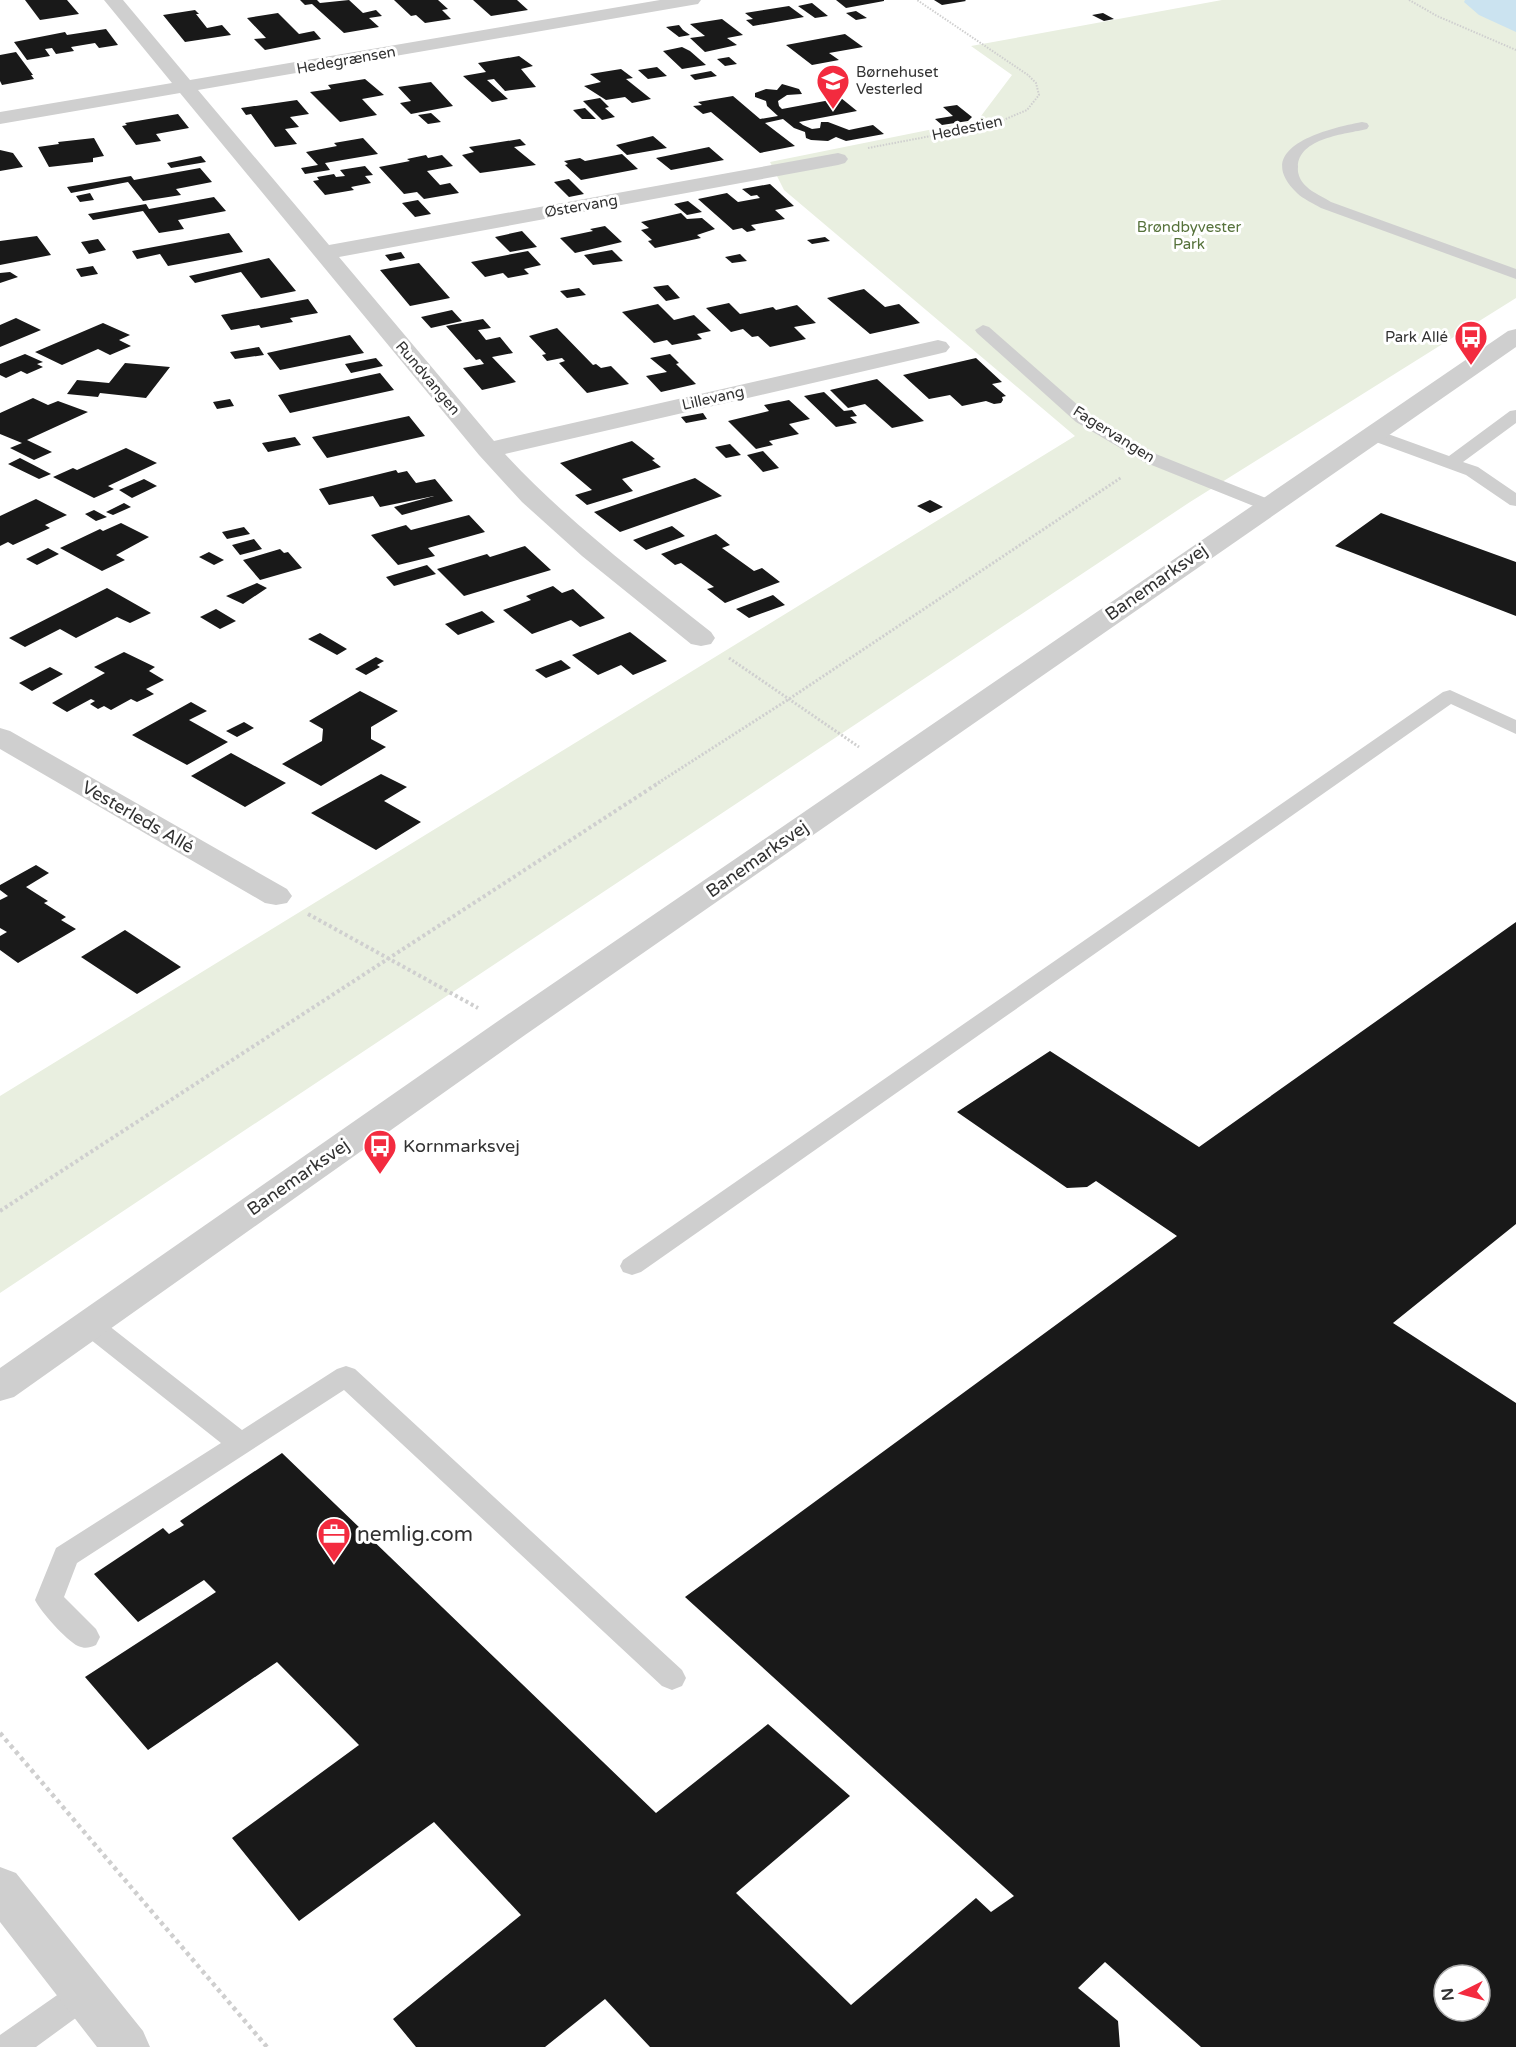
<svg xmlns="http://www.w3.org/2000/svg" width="1516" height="2047" viewBox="0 0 1516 2047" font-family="'Varela Round',sans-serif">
<rect width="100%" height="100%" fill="#fff"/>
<!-- green -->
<path fill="#e9efe0" d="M1222,0H1516V298L1190,502L0,1293V1096L1075,436L784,190L770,162L978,120L1012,75L971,46Z"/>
<!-- water -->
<path fill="#cbe3f0" d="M1465,0H1516V32L1479,15L1464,2Z"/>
<!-- building -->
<path fill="#191919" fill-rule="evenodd" d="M25,0H67L79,14L40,20Z
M300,0H317L320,3L349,0L363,13L376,10L382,16L369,18L379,27L344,33L312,4L305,5Z
M394,0H438L448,9L442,10L451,19L425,23L416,15L411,16Z
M473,0H517L528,10L491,16Z
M836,0H884V1L846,8Z
M934,0H965L966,1L942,5Z
M812,3L828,16L815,18L798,6Z
M789,6L804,17L753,26L746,20L753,19L745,13Z
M195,10L199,14H196L207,28L222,25L231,35L185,42L163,15Z
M856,11L867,18L856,20L846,13Z
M278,13L299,34L314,31L321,39L265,50L254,39L266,38L247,18Z
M1103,13L1114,19L1104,21L1092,15Z
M722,19L743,35L727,38L737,45L705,52L690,38L705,36L690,24Z
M679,25L683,30L690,35L679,37L666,27Z
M106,29L118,45L99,48L95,43L71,47L74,51L56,54L52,48L45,49L50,56L27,60L14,42L65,32L67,35Z
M845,34L863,47L829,53L839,60L812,65L786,45Z
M682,47L690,51L706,65L682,69L663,51Z
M16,52L33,75H31L34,79L2,85L0,81V55Z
M519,56L533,66L521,69L536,87L505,91L494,79L487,80L508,99L492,102L463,76L486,72L478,63Z
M729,57L737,64L725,66L717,59Z
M657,67L667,76L648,79L638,70Z
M621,69L633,78L626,79L651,99L632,103L625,97L606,100L584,86L601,82L590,74Z
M711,71L717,76L695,80L690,75Z
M365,79L384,95L362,99L377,115L340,122L310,92L331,89L328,85Z
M431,82L453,106L411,114L400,103L411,101L398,87Z
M782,84L799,89L802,94L787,95L778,101L779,106L782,109L841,98L857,111L799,122L803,125L812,129L820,128L821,122H828L849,130L873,125L884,134L846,141L836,137L828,141L811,140L806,138L805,132L794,128L783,119L765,123L795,146L760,153L711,112L703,114L693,106L702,105L698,102L733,96L760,119L778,116L767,106L766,101L755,97V93L766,89L777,90Z
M600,98L609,107L605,108L615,117L602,120L583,101Z
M297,100L309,114L290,117L299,127L285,129L297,144L275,147L251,114L246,115L241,108Z
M957,105L972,117L968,121L942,125L935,119L953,116L943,107Z
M585,108L596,119H582L573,110Z
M431,113L441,122L428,124L418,115Z
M178,114L189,128L156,134L161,141L136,145L122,126L127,125L125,123Z
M653,136L667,148L627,155L616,145Z
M94,138L104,156L93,158V162L49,167L38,147L59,144L58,142Z
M363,138L378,154L325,163L330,170L305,174L301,168L318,165L306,152L337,146L334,143Z
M520,139L526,145L514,147L536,165L480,173L462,155L474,152L469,147Z
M709,147L724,160L671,170L656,158Z
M0,150L13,153L23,167L0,171Z
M622,154L638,169L581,180L565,165L568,164L564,161L580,158L585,161Z
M426,155L428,158L442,155L453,166L427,171L440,185L450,183L459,193L424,199L417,192L404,194L379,167L410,161L407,159Z
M201,156L206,162L171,168L167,163Z
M365,166L373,175L365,176L371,183L351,187L354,190L325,195L313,181L319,180L317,177L334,174L336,177L345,176L340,170Z
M200,168L212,182L176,189L181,195L143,201L128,182L71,193L67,187L131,176L134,180Z
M569,179L584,194L569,197L554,182Z
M770,184L794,206L775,210L785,219L751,225L756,230L747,232L742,228L733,230L698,199L727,193L738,202L760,198L757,195L751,196L742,189Z
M90,193L94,200L80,202L76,196Z
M214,197L226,211L178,220L184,229L159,233L143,211L93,220L88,214L146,204L149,209Z
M418,200L431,214L415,217L402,203Z
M688,201L702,212L687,215L674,204Z
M681,213L687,219L702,218L715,229L697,235L701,238L655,248L648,241L652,240L641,230L649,228L641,222Z
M605,226L622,242L575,253L560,238L593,231L590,229Z
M522,231L537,247L510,252L495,237Z
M229,233L243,252L168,266L160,254L137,259L132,251Z
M37,236L51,255L0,265V241Z
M825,237L830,241L812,244L807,240Z
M98,239L106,250L89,254L81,242Z
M612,250L623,261L593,265L584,255Z
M528,251L541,265L524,269L529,274L508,278L503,273L485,277L471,262Z
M401,252L405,258L390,261L385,255Z
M740,254L747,261L732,263L725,257Z
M269,258L296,291L261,298L241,272L195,283L189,276Z
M419,263L450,298L410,306L380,270Z
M93,266L98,274L81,277L76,269Z
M10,272L18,277L0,283V273Z
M668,285L680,298L666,301L653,287Z
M579,288L586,295L567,298L560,291Z
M864,289L885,307L899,304L920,323L870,334L827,298Z
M308,299L318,313L290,318L293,322L261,328L259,325L231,330L221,315Z
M729,303L740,314L773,307L776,310L797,305L816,323L794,327L806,339L770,347L758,336L752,337L743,329L731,332L706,308Z
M658,304L674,320L694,315L711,331L697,334L702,339L672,345L667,340L654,343L622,312Z
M452,310L462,321L431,328L421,317Z
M16,318L41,330L0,347V325Z
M483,319L491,328L478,330L486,340L500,337L513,353L492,357L516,382L482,390L463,368L484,364L480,359L476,360L446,326Z
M103,323L130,335L119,340L131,346L110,355L98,349L62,365L35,352Z
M557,328L593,365L596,364L601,368L611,366L629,384L587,393L559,363L565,361L562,358L547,361L542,355L546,354L529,336Z
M350,335L364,353L280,370L267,353Z
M259,347L264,355L235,359L230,352Z
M25,354L43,362L37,364L43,367L27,374L21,371L6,378L0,375V364Z
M670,354L679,363L676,364L696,384L661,392L646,376L667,372L650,358Z
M376,358L383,366L351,373L345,364Z
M976,358L1002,382L992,384L1006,396L1002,397L1003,400L1001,403L994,404L986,401L962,406L950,395L929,399L903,375Z
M125,363L170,367L146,398L100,393L98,397L67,394L77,380L109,383Z
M380,373L394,390L290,413L278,395Z
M877,379L924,421L892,428L865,404L848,408L830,390Z
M824,392L844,411L852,410L857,416L850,417L857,423L836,427L804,396Z
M33,398L48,405L58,401L88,412L27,440L52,452L34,460L10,448L22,443L0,434V413Z
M230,399L234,406L217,409L213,402Z
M789,400L810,419L789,424L799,434L769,441L773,445L756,449L728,421L769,411L764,405Z
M703,413L707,419L686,423L681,417Z
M409,416L425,436L327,458L312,437Z
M295,437L301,445L268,452L262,443Z
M632,441L655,459L652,460L661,467L622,479L633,491L587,505L575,495L592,490L560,463Z
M730,444L741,455L726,458L715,447Z
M126,448L157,463L108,486L114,489L94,498L53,477L73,468L77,470Z
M763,451L779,468L763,472L747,455Z
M20,458L51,474L39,479L8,464Z
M396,470L398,473L407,471L416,483L435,479L453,501L402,515L394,507L434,496L380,507L373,496L329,505L319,489Z
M695,478L722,496L620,532L594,512Z
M144,479L157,486L132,498L119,490Z
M36,499L67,515L45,525L50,528L13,545L8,542L0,546V516Z
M930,500L943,507L930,513L917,506Z
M124,503L131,507L113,515L106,512Z
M94,510L107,517L96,521L85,514Z
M1381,513L1516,562V616L1335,546Z
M469,515L485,532L428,548L435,556L398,565L371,535L406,525L411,530Z
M121,523L149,537L116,555L125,560L102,571L60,548L100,529L103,531Z
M672,526L685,536L646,550L633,540Z
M244,527L250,534L227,539L222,532Z
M716,534L730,545L722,548L754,571L762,568L780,582L725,603L707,589L714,587L681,563L675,565L661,554Z
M254,539L262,549L240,555L232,545Z
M525,546L551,570L464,596L437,569L487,554L490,557Z
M48,548L59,554L37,565L26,559Z
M280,549L284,553L288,552L302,568L260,580L243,560Z
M209,552L224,560L214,565L199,557Z
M427,565L436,574L394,586L386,577Z
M257,583L267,588L243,604L226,596Z
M553,586L562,593L573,589L605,618L580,627L571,620L532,634L503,610L531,600L526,596Z
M107,588L151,613L130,623L117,617L76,638L60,629L25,647L9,638Z
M773,595L785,605L749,618L736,609Z
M216,609L236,621L220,629L200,617Z
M482,611L495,622L458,635L445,624Z
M630,632L667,661L633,675L621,665L598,675L572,655Z
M320,633L347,649L337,655L308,639Z
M124,652L155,667L149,671L164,680L146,689L154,694L137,702L131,699L111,710L104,706L98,709L90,704L95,701L91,699L67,712L52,703L105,673L94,667Z
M376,657L384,661L377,665L380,667L366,675L355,669Z
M561,660L571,668L546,678L535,670Z
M50,667L63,674L32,691L19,683Z
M360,691L398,711L371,727V739L386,747L321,786L282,764L322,741L323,729L309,721Z
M191,702L207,711L189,720L228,742L187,765L132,735Z
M244,722L254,728L237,737L226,731Z
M231,753L286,783L245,807L191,776Z
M381,774L407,787L384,801L421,822L376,850L311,813Z
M36,865L49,873L26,887L48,901L44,903L66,917L61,920L76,929L18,963L0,950V936L7,932L0,928V900L8,896L0,890V885Z
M1516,922V1224L1393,1323L1516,1403V2047H1201L1105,1962L1078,1988L1118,2021L1120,2047H650L605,1999L545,2047H416L393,2019L521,1915L434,1822L299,1921L232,1838L359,1745L277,1662L148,1750L85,1677L216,1592L204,1580L138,1622L94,1574L163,1528L169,1534L184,1525L180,1521L282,1453L656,1813L768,1724L850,1796L736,1893L851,2005L976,1898L991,1912L1014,1896L685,1597L1177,1236L1096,1181L1087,1187L1067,1188L957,1112L1050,1051L1199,1147ZM1444,1975H1480V2011H1444Z
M125,930L181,967L137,994L81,957Z"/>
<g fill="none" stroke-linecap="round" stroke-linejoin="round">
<!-- path-far3 -->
<path stroke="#cfcfcf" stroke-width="2" stroke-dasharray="1.5 1.5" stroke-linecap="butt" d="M1409,0L1437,16L1516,50
M868,148L994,124L1027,110L1039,95L1036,83L1028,75L917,0"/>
<!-- path-far2 -->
<path stroke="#cfcfcf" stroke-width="3" stroke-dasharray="2 2" stroke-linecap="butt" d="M729,658L859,747
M658,783L789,699L1122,477"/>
<!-- path-far1 -->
<path stroke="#cfcfcf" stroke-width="4" stroke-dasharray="3 3" stroke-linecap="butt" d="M308,914L478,1008
M0,1211L660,782"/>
<!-- path -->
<path stroke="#cfcfcf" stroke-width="4.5" stroke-dasharray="4 4" stroke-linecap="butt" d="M0,1733L267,2047"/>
<!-- service -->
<path fill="#cfcfcf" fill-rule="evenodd" d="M1362,122L1367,123L1369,126L1367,129C1346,134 1298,138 1298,167C1297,174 1301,182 1307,187C1313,193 1324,197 1331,202L1516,269V279L1321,208C1313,203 1303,199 1297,193C1249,147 1330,128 1362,122Z
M983,325L989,327L1088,414L1156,454L1273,501L1276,505L1273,509H1261L1144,462L1076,422L977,333L975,330Z
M1516,410V423L1463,462L1478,467L1516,493V506L1510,505L1466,475L1365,438L1363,434L1365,430H1377L1449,456L1510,411Z
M1450,690L1516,720V734L1451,704L641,1272L632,1275L623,1272L620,1266L623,1260L1443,692Z
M90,1316L99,1318L242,1430L337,1369L346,1366L355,1369L682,1670L686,1678L682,1686L672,1690L662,1686L344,1390L77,1563L64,1597L96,1629L100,1637L96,1645C89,1648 85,1649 78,1646C66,1640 41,1612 35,1600L56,1548L221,1443L81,1332L77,1325L81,1318Z
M84,1979L95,1984L100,1994L95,2004L36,2047H0V2035L73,1984Z"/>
<!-- minor -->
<path fill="#cfcfcf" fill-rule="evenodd" d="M104,0H123L190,80L660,0H701L698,4L692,5L198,90L329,245L838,153L845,155L848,159L845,163L838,165L339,257L494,441L938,340L946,342L950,347L946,352L938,354L505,454C567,521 639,575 711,632L715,638L711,644L701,646L691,644L582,556L522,502L479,455L180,93L0,124V112L172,83Z
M0,728L10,731L287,889L292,896L287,903L276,905L265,903L0,749Z
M0,1867L16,1873L143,2031L150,2047H97L0,1922Z"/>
<!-- tertiary -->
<path fill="#cfcfcf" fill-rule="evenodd" d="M1516,329V347L525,1035L14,1397L0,1401V1368L501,1019L1508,331Z"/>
</g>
<!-- icons -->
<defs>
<symbol id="school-pin" viewBox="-11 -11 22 30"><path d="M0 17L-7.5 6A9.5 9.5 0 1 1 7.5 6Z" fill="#f32b3f" stroke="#fff"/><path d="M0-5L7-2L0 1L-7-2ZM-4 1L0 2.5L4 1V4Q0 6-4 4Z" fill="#fff"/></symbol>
<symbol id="bus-pin" viewBox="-11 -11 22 30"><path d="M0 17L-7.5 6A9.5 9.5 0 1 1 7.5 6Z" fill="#f32b3f" stroke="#fff"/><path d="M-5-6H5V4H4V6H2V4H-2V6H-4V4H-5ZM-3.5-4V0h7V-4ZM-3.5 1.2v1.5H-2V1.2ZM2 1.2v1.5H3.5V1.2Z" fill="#fff"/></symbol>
<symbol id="office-pin" viewBox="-11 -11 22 30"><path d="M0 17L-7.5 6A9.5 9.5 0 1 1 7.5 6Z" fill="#f32b3f" stroke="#fff"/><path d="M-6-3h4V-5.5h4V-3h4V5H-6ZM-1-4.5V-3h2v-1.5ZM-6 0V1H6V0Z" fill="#fff"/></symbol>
</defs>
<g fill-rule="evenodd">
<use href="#school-pin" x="814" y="62" width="38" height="52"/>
<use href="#bus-pin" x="1452" y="318" width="38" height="52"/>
<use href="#bus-pin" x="361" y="1127" width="38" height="52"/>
<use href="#office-pin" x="315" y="1515" width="38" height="52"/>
</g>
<g text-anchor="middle" stroke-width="6" stroke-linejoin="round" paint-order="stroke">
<!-- far-street labels -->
<g font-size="15" fill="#323232" stroke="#fff">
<text transform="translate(346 60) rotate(-10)" y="5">Hedegrænsen</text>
<text transform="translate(967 128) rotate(-12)" y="5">Hedestien</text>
<text transform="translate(581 206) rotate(-10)" y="5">Østervang</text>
<text transform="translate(428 378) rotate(50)" y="5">Rundvangen</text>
<text transform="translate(713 398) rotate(-13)" y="5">Lillevang</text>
<text transform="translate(1114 434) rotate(32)" y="5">Fagervangen</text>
</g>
<!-- far-poi labels -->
<g font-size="15" fill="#323232" stroke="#fff" text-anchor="start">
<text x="856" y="77">Børnehuset<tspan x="856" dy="17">Vesterled</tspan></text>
<text x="1448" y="342" text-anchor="end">Park Allé</text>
</g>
<!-- far-park labels -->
<g font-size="15" fill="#56723b" stroke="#fff">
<text x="1189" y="232">Brøndbyvester<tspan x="1189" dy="17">Park</tspan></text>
</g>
<!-- street labels -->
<g font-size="18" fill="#323232" stroke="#fff">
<text transform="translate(1156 582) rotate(-35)" y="6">Banemarksvej</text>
<text transform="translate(138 817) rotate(30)" y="6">Vesterleds Allé</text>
<text transform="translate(757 859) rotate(-35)" y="6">Banemarksvej</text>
<text transform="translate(298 1177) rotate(-35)" y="6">Banemarksvej</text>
</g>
<!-- poi labels -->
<g font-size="18" fill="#323232" stroke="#fff" text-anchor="start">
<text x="403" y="1152">Kornmarksvej</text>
</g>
<!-- near-poi labels -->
<g font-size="21" fill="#323232" stroke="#fff" text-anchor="start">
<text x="357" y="1541">nemlig.com</text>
</g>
</g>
<!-- north arrow -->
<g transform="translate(1462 1993) rotate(264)"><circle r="28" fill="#ffffff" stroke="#adadad" stroke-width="1.5"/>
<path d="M0-4.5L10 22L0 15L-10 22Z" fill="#f32b3f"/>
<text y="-9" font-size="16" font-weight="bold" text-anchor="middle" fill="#323232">N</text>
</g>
</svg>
